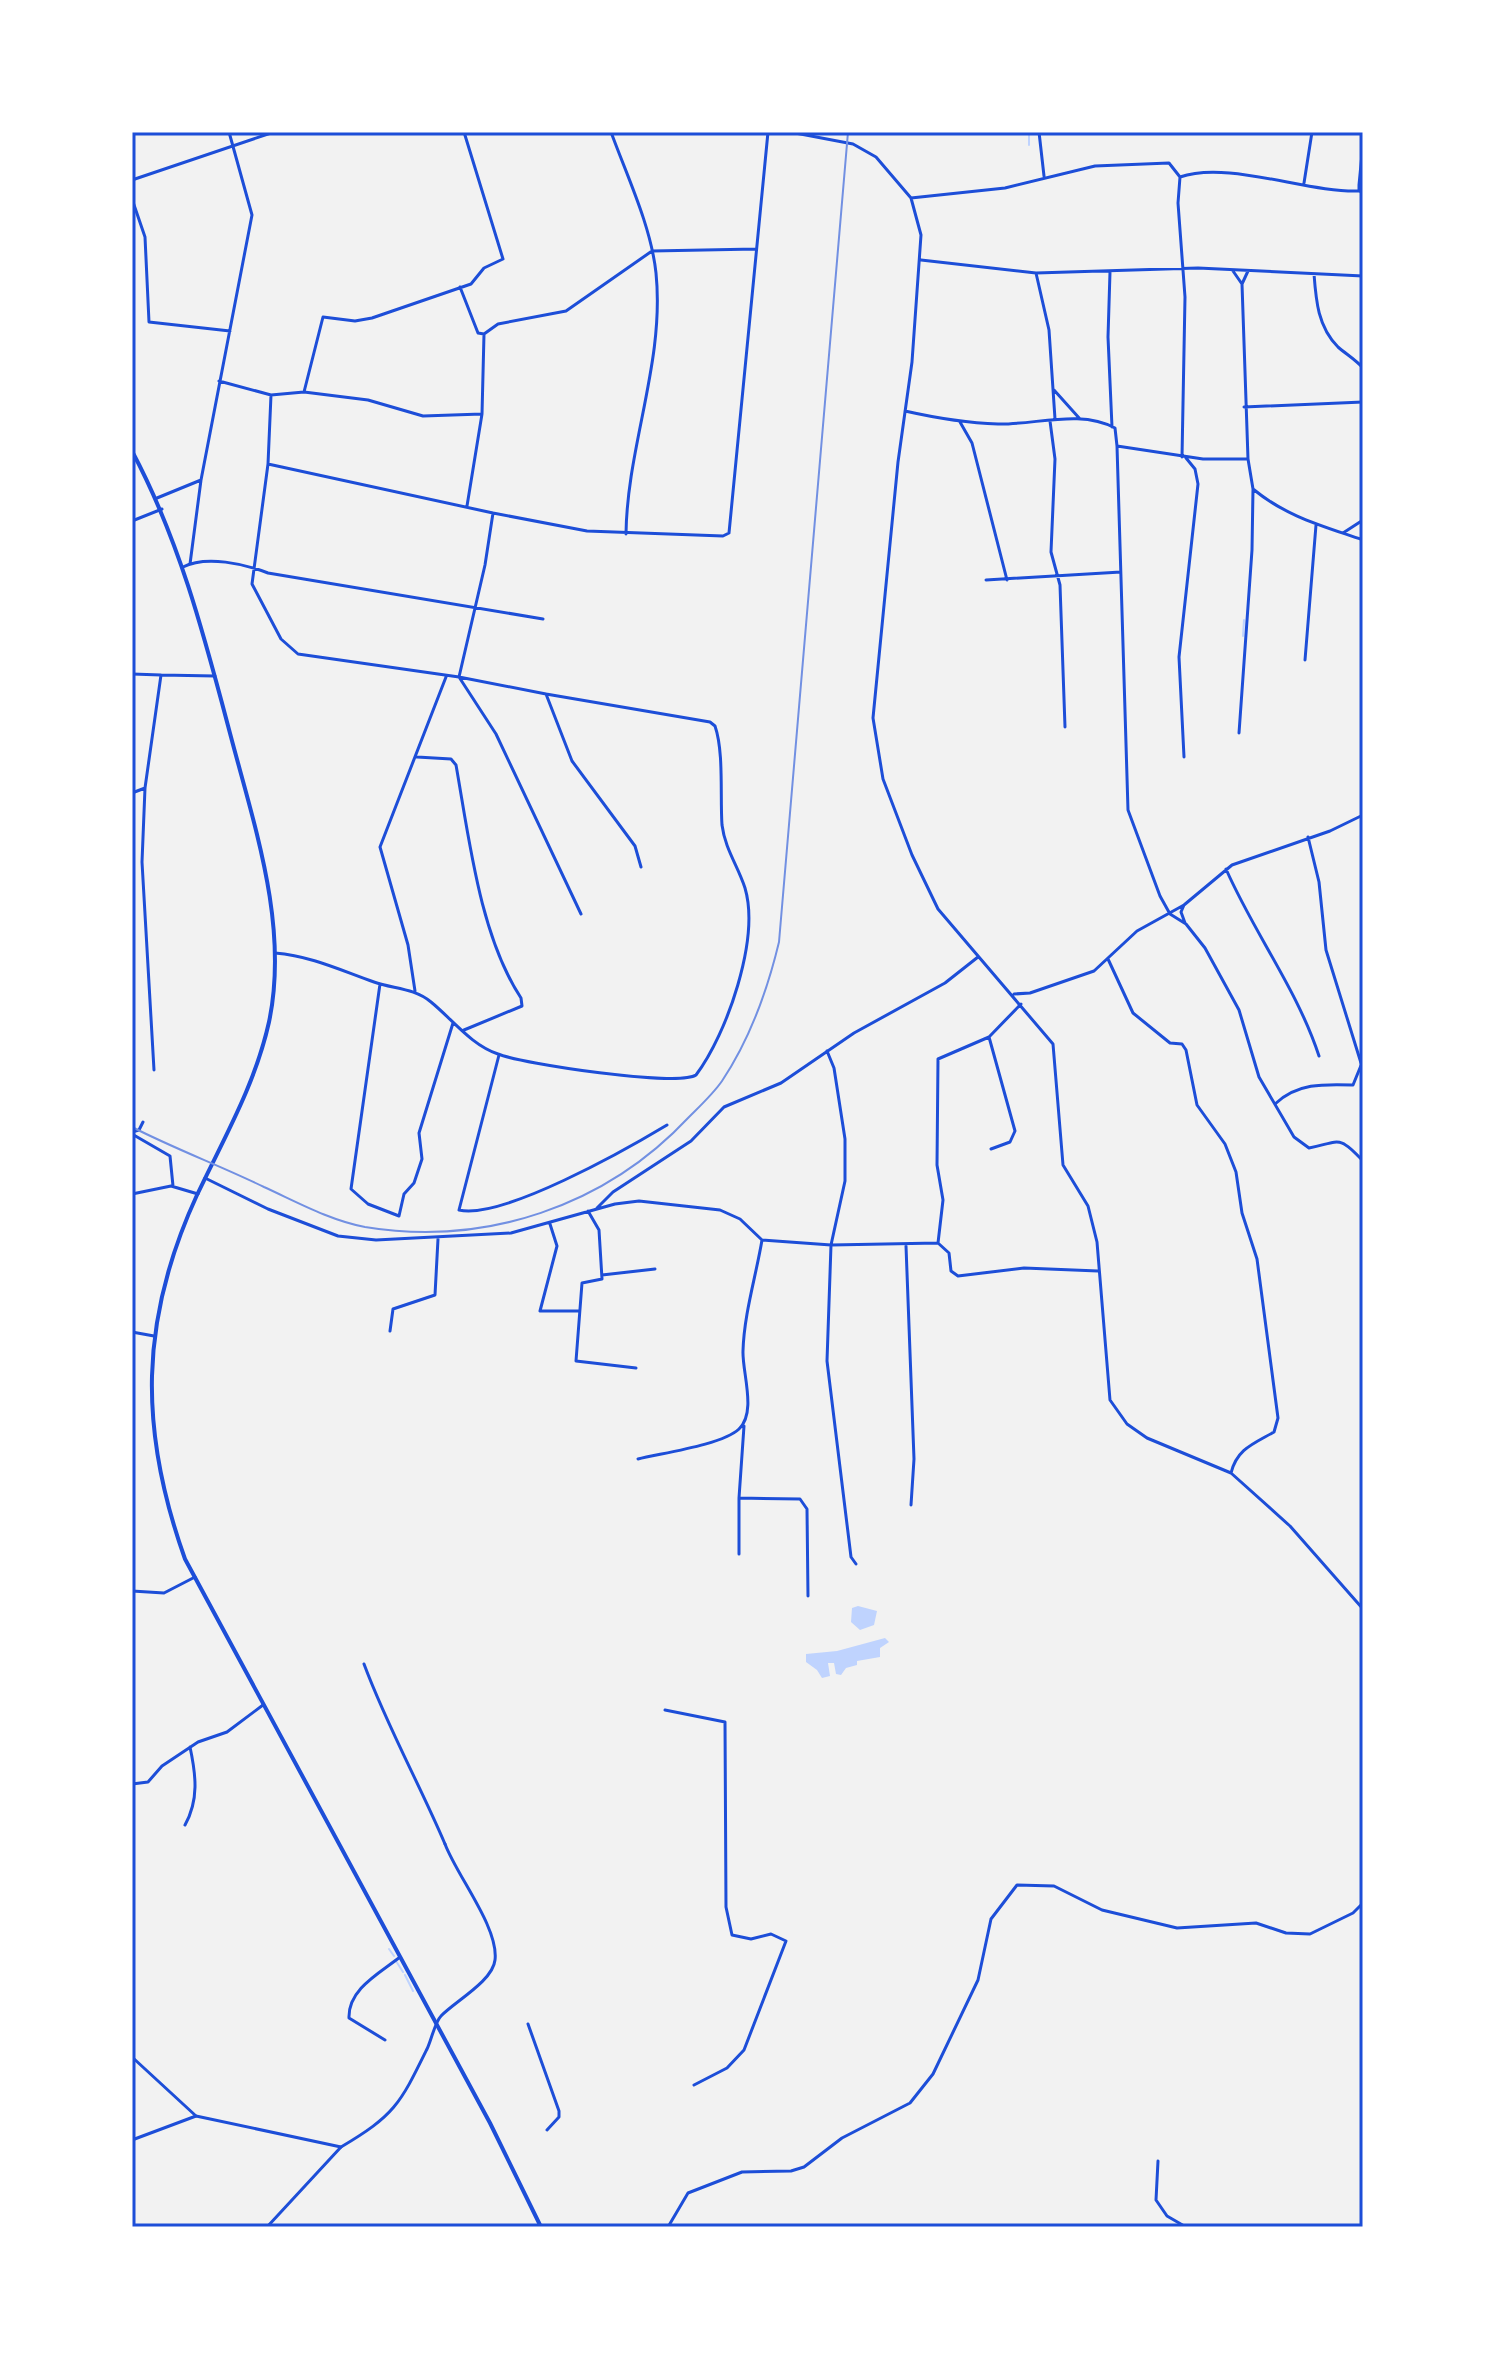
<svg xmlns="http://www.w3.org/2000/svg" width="1495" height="2359" viewBox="0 0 1495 2359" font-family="'Varela Round',sans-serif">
<rect width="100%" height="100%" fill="#f2f2f2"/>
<!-- water -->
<path fill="#bfd3fe" d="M858,1606L877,1611L874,1625L860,1630L851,1622L852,1608Z
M885,1638L889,1642L880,1648V1657L857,1661V1665L846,1668L841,1675L836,1674L834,1663H828L830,1676L822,1678L817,1670L806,1662V1654L837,1651Z"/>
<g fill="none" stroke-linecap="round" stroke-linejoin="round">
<!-- stream -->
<path stroke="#bfd3fe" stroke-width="2" d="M1029,132V145
M1243,636L1244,620
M389,1949L394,1956
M396,1961L403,1972
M405,1975L413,1991"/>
<!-- minor -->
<path stroke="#1d4ed8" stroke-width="3" d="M611,132C627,176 651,226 656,273C665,362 627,446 626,534
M790,132L853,144L876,157L911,198L921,235L912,362L898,462L873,718L883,779L912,855L938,909L1053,1044L1063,1165L1088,1206L1097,1242L1110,1400L1127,1424L1147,1438L1231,1473L1290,1526L1363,1609
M1039,132L1044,176
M1363,144L1359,185V191L1363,192
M1180,177C1227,160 1308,193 1359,191
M132,180L274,132
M1304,183L1312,132
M911,198L1005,188L1095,166L1169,163L1180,177L1178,203L1185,297L1182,457
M132,199L145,237L149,322L230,331
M921,260L1036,273L1198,268L1363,276
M1233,271L1242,284L1248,459
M1110,272L1108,337L1112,427
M1036,273L1049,330L1055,419
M1314,274C1316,301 1318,327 1338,347C1346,354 1356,360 1363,368
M1242,284L1248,271
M460,287L478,333L484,334
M219,381L271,395L304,392L368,400L423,416L482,414
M1054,390L1080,419
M304,392L323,317L355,321L372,318L471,284L484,268L503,259L464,132
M271,395L268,464L252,584L281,639L298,654L459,677L546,694L572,761L635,846L641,867
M1244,407L1363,402
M905,411C936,418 966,423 998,424C1036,425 1080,409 1115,428L1117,446L1203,459H1248L1253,489C1287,517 1323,526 1363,540
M1050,421L1055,459L1051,552L1060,585L1065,727
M960,422L972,443L1007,580
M1117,446L1128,810L1160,896L1170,914L1186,924L1205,948L1239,1010L1259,1077L1294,1137L1309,1148C1340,1142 1338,1134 1363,1161
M268,464L493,513L485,565L459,677L496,734L581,914
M157,498L201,480
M467,506L482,414L484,334L498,324L566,311L652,251L756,249
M493,513L587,531L723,536L729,533L768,132
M132,521L162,509
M1343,533L1363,520
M190,564L201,480L252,215L229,132
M183,567C206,555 245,564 268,573L543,619
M986,580L1121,572
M1305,660L1316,525
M132,674L161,675
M1239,733L1252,550L1253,489
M417,757L451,759L456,765C469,838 480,936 521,998L522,1006L464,1030
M1184,757L1179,657L1198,484L1195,469L1186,458
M132,793L145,788
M1308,837L1319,882L1326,950L1361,1063
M1226,869C1254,933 1297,989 1319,1056
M1184,905L1181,912L1185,923
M275,953C311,956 340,970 374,982C394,989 414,988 431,1002C452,1019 471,1045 498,1054C523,1064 678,1087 696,1075C727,1034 760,939 745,888C738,866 725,849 722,825C720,796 724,752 715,726L710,722L546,694
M1108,959L1133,1013L1170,1043L1182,1044L1186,1050L1197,1105L1225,1144L1236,1172L1242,1213L1257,1259L1278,1418L1274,1432C1253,1444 1237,1449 1231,1473
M380,984L351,1189L368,1204L399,1216L404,1194L414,1183L422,1159L419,1133L453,1023
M415,991L408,945L380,847L446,677
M1014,994L1030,993L1094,971L1137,931L1184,905L1232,865L1330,831L1363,815
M989,1037L1015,1131L1010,1142L991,1149
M827,1051L834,1068L845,1139V1181L831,1245L827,1361L851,1557L856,1564
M499,1055L459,1210C502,1220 627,1149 667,1125
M154,1070L142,862L145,788L161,675L215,676
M1275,1104C1297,1083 1323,1084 1353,1085L1362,1063
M132,1132L139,1130L143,1122
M132,1134L170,1156L173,1186
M205,1178L268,1209L338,1236L376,1240L511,1233L615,1204L639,1201L720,1210L740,1219L762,1240L831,1245L938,1243L949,1253L951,1271L958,1276L1024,1268L1098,1271
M132,1194L171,1186L198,1194
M597,1208L613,1192L691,1141L724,1107L781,1083L854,1033L945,983L978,957
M588,1211L599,1230L602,1279L582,1283L576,1361L636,1368
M550,1224L557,1246L540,1311H579
M938,1243L943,1200L937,1165L938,1059L989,1037L1021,1004
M906,1246L914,1459L911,1505
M602,1275L655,1269
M390,1331L393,1309L435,1295L438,1239
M132,1332L154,1336
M638,1459C662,1453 722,1445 739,1429C757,1412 742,1372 743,1351C744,1314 756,1276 762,1240
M739,1498L744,1426
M739,1554V1498L800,1499L807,1509L808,1596
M132,1591L164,1593L195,1577
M364,1664C387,1726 419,1783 445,1844
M665,1710L725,1722L726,1907L732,1935L751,1939L771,1934L786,1941L744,2050L727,2068L694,2085
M132,1784L148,1782L162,1766L198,1742L227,1732L263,1705
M185,1825C199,1800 196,1775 190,1747
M528,2024L559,2111V2117L547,2130
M385,2040L349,2018C348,1989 380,1973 400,1957
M132,2140L196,2116
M1158,2161L1156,2200L1167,2216L1186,2227
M267,2227L341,2147
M668,2227L688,2193L742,2172L791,2171L804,2167L842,2138L910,2103L933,2074L978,1980L991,1919L1017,1885L1054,1886L1102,1910L1177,1928L1256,1923L1286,1933L1310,1934L1353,1913L1363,1903"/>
<!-- tertiary -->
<path stroke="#1d4ed8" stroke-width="3" d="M132,2057L196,2116L341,2147C395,2115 400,2104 427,2049C431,2041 435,2022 441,2016C454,2002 493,1981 495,1960C499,1928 457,1876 445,1844"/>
<!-- secondary -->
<path stroke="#1d4ed8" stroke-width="4" d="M132,451C180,541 205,639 231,737C255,828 289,927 269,1022C255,1085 224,1138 197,1195C139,1321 139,1430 185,1559L490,2123L541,2227"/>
<!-- rail -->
<path stroke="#7290e2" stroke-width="2" d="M132,1127C175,1149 221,1166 264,1187C297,1202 329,1220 365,1227C485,1247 606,1206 689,1117C700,1106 713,1094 722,1081C750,1039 767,992 779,942L848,132"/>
</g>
<!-- border -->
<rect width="1495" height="2359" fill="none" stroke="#ffffff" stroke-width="268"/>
<rect x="134" y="134" width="1227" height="2091" fill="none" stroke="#1d4ed8" stroke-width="3"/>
</svg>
